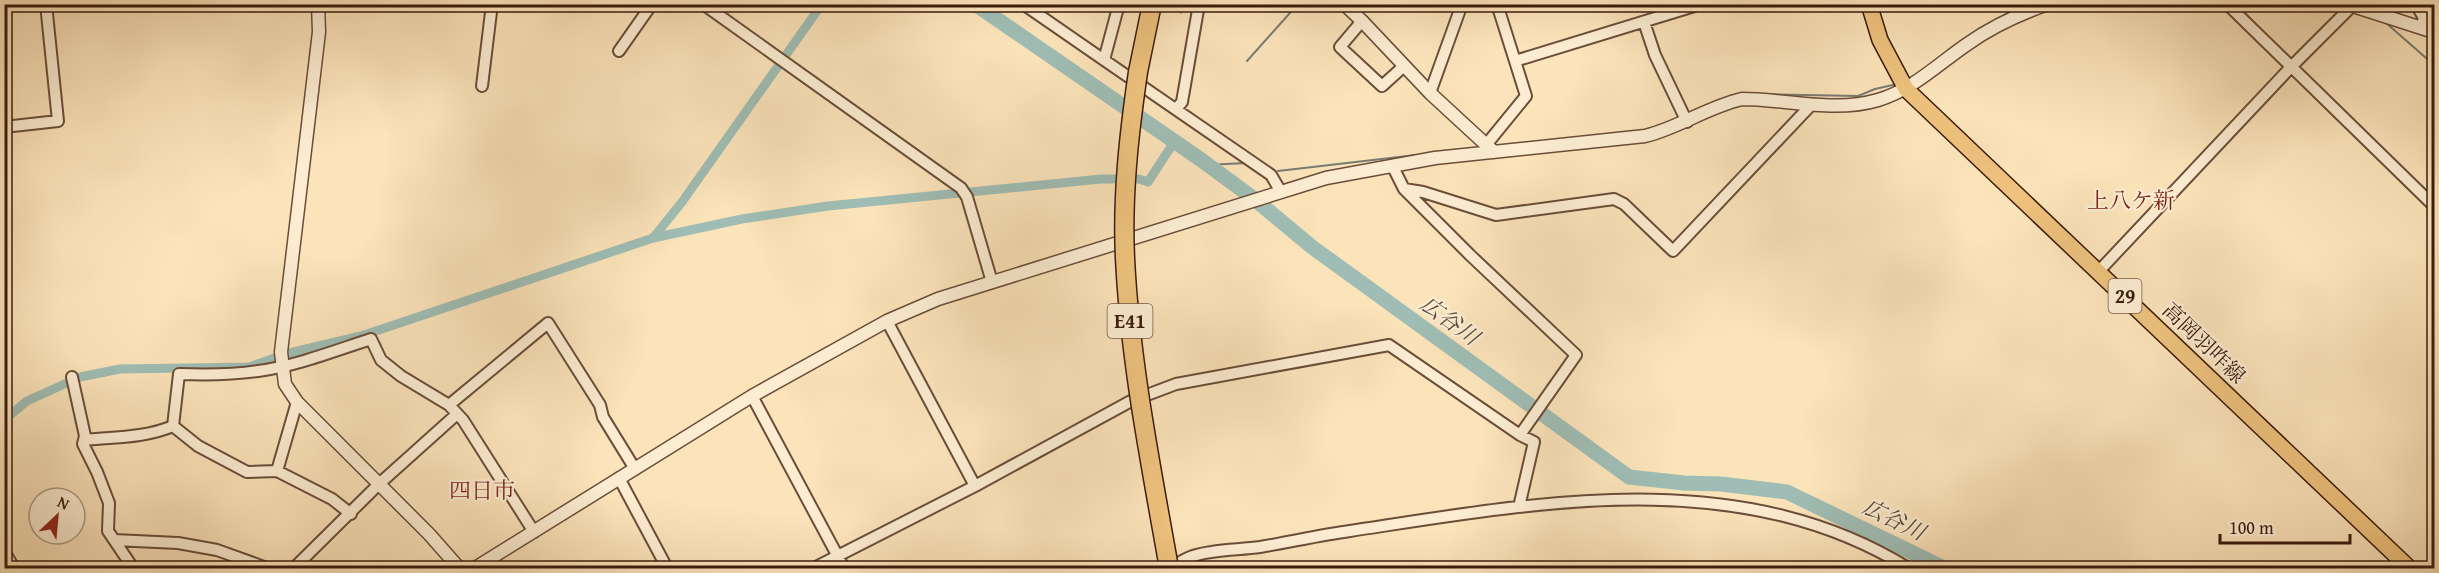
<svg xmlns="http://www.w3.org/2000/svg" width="2439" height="573" viewBox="0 0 2439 573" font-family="'Gentium Book Plus','Noto Serif JP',serif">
<rect width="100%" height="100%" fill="#fbe3ba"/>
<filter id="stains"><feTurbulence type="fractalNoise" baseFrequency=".00333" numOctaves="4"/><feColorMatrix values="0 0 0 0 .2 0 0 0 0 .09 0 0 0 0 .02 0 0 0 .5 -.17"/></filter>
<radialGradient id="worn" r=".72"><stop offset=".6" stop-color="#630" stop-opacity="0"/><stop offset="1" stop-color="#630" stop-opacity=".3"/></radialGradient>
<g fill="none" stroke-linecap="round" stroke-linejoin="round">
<!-- stream -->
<path stroke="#777c72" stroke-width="2" d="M1994,21L2023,4
M2385,22L2434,65
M1247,61L1298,4
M1755,94L1858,96L1875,89L1897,84
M1703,107L1728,97
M1207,165L1246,163
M1278,171L1416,155"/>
<!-- canal -->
<path stroke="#9fbdb4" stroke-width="9" d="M653,238L682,202L822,4
M4,420L27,401L80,377L120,369L249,367L289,353L361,336L653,238L742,219L828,206L1101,179H1139L1148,182L1174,142"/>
<!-- river -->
<path stroke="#9fbdb4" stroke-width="15" d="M975,4L1200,159L1253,198L1312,247L1629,477L1684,483L1721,484L1787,492L1944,568"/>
<!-- minor-tunnel -->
<path stroke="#d5bb98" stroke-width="10" stroke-dasharray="10 5" stroke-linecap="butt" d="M1177,4L1186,12"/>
<defs>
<path id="minor" d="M703,4L961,188L967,197L992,282
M1023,4L1104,60
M1119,4L1104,60L1271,175L1281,192
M2227,4L2434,206
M2416,4L2424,18L2421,27
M1362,21L1340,47L1382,86L1404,66
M1644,22L1655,55L1687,122
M619,51L652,4
M1515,61L1701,4
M482,86L492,4
M1430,93L1462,4
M1176,109L1182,102L1199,4
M4,127L58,121L46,4
M1486,145L1526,96L1497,4
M1392,165L1404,189L1423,192L1496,215L1614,199L1624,204L1673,251L1812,104
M1404,189L1470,255L1576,355L1520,435
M2099,271L2291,67L2348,10L2349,5
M887,321L975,486
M72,377L85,436L84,440C113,437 145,438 173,426
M752,396L844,568
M449,405L548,323L600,405L603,417L635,469
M84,440L83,444L97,472L109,503L108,531L133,568
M277,471L297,402
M619,478L667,568
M351,514L332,499L277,471L247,472L198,446L173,426L179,374C206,375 232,375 258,371C296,366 334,351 371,339L381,360L401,376L449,405L463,420L534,532
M114,540L178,543L217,550L267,568
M4,551L14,568
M294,568L379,484L457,414
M814,568L975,486L1131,401L1176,384L1389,345L1520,435L1534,442L1519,507
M1168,568C1176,565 1184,559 1193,556C1213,549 1239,550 1260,547C1290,542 1320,535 1350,531C1535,503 1738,463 1908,568"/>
<path id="tertiary" d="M318,4L319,32L281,352L285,384L297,402L429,534L459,568
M1344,4L1362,21L1430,93L1494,152
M2347,4L2434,32
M475,568L752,396L887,321L938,299L1326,178L1435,158L1645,136C1679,128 1707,107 1742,99C1786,99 1835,113 1878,100C1912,90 1937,65 1966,45C1991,27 2019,14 2048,4"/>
<path id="primary" d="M1869,4L1880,40L1906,89L2409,568"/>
<path id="motorway" d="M1138,72L1152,4"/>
</defs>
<!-- minor casing -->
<use href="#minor" stroke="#6b4d39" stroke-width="14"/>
<!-- tertiary casing -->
<use href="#tertiary" stroke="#6b4d39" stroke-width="15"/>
<!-- primary casing -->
<use href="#primary" stroke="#3b1b0e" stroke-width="18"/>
<!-- motorway casing -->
<use href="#motorway" stroke="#3b1b0e" stroke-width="21"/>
<!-- minor -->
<use href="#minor" stroke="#fcedd2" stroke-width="10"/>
<!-- tertiary -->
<use href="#tertiary" stroke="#fcedd2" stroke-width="12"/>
<!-- primary -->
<use href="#primary" stroke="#eec27d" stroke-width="15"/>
<!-- motorway -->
<use href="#motorway" stroke="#eec27d" stroke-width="18"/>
<defs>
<path id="motorway-bridge" d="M1138,72C1129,134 1122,196 1125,258C1130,362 1151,466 1169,568"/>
</defs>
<!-- motorway-bridge casing -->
<use href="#motorway-bridge" stroke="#3b1b0e" stroke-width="21" stroke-linecap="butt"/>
<!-- motorway-bridge -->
<use href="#motorway-bridge" stroke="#eec27d" stroke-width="18"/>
</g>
<g text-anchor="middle" stroke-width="4.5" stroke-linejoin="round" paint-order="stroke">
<!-- shield labels -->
<g fill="#fcedd2" stroke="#755a49" stroke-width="1.5">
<rect x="2108.5" y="279" width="33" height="34" rx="4.5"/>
<rect x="1107.5" y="304" width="45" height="34" rx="4.5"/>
</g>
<g font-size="20" font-weight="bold" fill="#3b1b0e">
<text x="2125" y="303">29</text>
<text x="1130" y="328">E41</text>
</g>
<!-- street labels -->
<g font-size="21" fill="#3b1b0e" stroke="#fcedd2">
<text transform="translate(2204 343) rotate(44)" y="7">高岡羽咋線</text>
</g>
<!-- neighbourhood labels -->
<g font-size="22" fill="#7a1f14" stroke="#fcedd2">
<text x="2131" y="208">上八ケ新</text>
<text x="482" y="498">四日市</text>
</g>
<!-- water labels -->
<g font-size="22" font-style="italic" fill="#594c40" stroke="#fcedd2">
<text transform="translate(1450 320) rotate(36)" y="8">広谷川</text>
<text transform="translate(1894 519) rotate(26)" y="8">広谷川</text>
</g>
</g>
<!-- margin -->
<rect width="2439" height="573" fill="none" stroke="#fbe3ba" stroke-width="24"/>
<rect x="6" y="6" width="2427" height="561" fill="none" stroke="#3b1b0e" stroke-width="3"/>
<rect x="12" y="12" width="2415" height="549" fill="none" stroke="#3b1b0e" stroke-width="1.5"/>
<!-- north arrow -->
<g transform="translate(57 516) rotate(26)"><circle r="28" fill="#fcedd2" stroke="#af9984" stroke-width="1.5"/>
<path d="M0-4.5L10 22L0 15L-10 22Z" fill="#8f2418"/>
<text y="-9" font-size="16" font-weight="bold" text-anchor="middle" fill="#3b1b0e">N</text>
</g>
<!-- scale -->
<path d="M2220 534v9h130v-9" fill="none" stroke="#3b1b0e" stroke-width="3"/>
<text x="2229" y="534" font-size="18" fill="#3b1b0e" stroke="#fcedd2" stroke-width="4.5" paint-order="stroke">100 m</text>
<rect width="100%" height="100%" filter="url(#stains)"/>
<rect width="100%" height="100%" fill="url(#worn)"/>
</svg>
